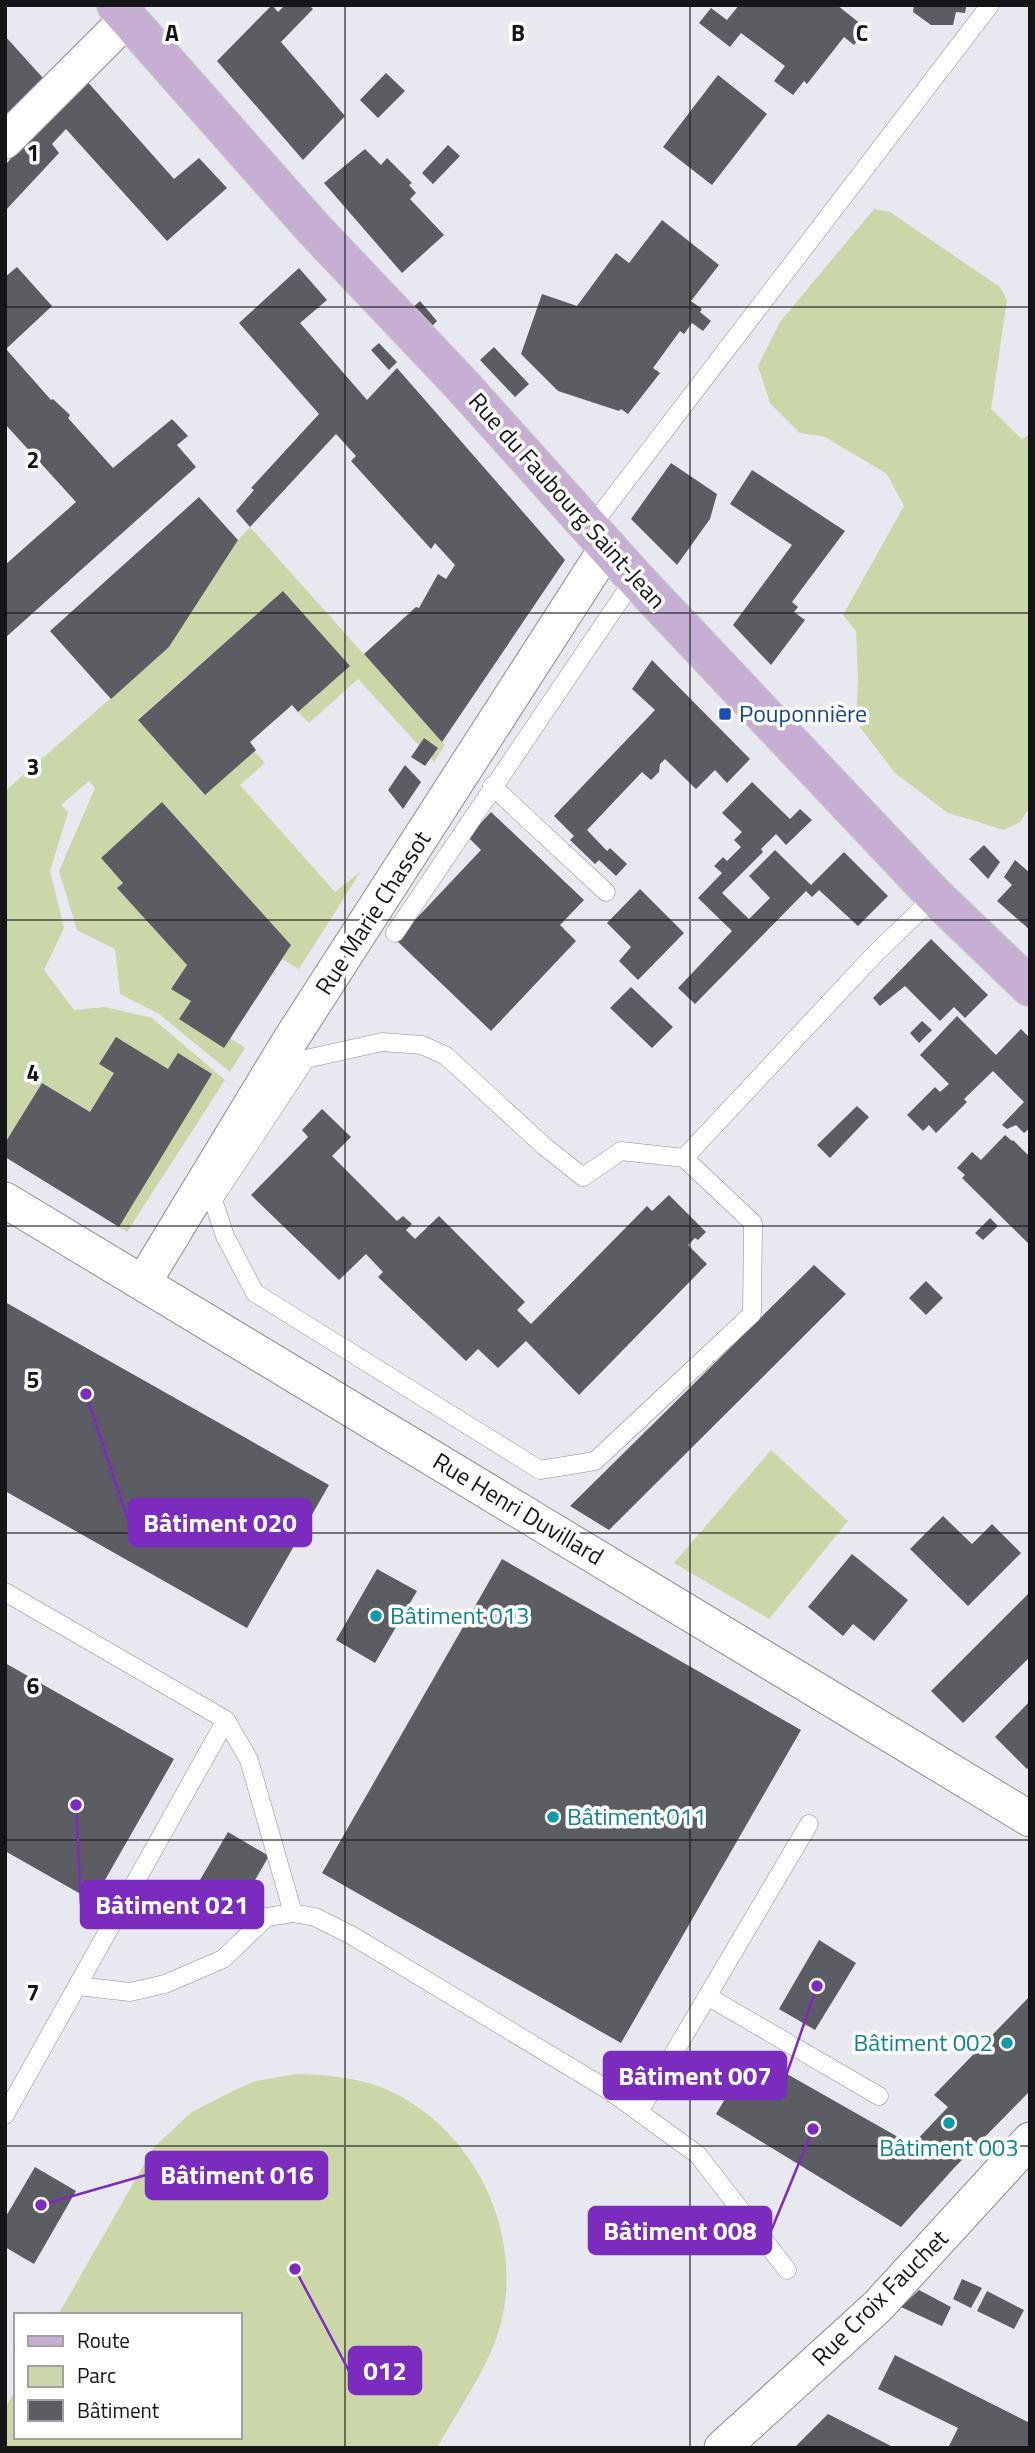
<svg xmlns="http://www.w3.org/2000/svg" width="1035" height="2453" viewBox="0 0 1035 2453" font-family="'Titillium Web',sans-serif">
<rect width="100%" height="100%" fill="#e8e8f0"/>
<!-- green -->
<path fill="#ccd7a9" d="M874,209L890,212L1000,287L1007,300L991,409L1022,439L1030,434V807L1020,822L1004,830L948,813L895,773L856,722L858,681L856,631L843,615L904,506L887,474L825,437L800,433L770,403L758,366L780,322Z
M250,527L445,745L434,762L358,679L309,723L298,712L350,666L283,591L138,719L204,795L254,751L265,763L240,785L335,892L361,871L299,969L282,959L290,944L163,803L101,858L123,883L118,888L187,965L171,988L191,1001L180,1019L230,1038L245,1048L230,1072L159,1014L120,994L115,949L77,930L59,871L95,788L89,781L61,805L68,812L50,871L64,928L44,970L74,1010L105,1007L152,1018L225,1080L127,1232L119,1227L202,1090L90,1112L42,1083L5,1143V791L169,647L238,540Z
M771,1450L848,1521L769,1619L674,1563Z
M297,2074C330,2075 366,2078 396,2094C476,2135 522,2232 502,2319C493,2361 458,2410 437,2448H5V2408L16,2389V2437H240V2315H58L154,2147L192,2112L237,2089L256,2081Z"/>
<!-- building -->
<path fill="#5c5c63" d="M272,5L278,12L285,5H309L313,9L281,42L345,116L303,160L217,61Z
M739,5H837L867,29L854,45L844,37L807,84L804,81L793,95L774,81L785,66L741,33L730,47L699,23L711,8L727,20Z
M914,5H966V8L965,13L956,12L953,25H931L913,12Z
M5,36L52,88L5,117Z
M386,73L405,91L378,118L360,100Z
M718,75L767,114L712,185L663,147Z
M85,79L174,179L199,158L227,188L167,241L66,129L52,144L59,153L5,211V165Z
M448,145L460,156L433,184L422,173Z
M365,149L381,165L387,158L412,183L409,185L416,193L410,199L444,235L402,273L324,183Z
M662,220L719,265L691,301L702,309L700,312L711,321L703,331L692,323L684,334L680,331L653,368L660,373L628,414L621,409L619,411L558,391L521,354L542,294L577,306L616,253L629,263Z
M17,267L52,306L6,349L51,400L53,399L70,415L68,418L113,468L172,419L188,436L177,445L196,467L5,638V565L76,502L5,424V277Z
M299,268L327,300L300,323L367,400L397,368L565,560L442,742L364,654L416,607L419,608L438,574L446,579L455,565L435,543L431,549L351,461L356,456L336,434L250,527L236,511L254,490L251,488L319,414L239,323Z
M420,301L437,321L430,328L412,308Z
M379,343L397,362L389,370L371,350Z
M494,347L529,384L515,397L480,360Z
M671,463L717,494L710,519L677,565L631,519Z
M752,470L845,531L792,602L798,607L794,612L805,620L771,665L733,625L792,545L730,504Z
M199,497L238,540L169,647L111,699L50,631Z
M283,591L350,666L298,712L292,705L250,742L256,750L205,795L138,720Z
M652,660L750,759L727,783L715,770L696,789L665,759L660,764L659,772L651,780L642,772L587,830L607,851L610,848L627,864L616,876L599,860L595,864L570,840L574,836L554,816L655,710L632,689Z
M424,738L438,748L425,766L411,757Z
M405,765L421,782L403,809L388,790Z
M752,782L790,819L800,809L812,820L786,845L776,834L761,849L763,852L722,893L749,919L770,898L749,876L775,850L811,885L844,852L888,896L858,926L819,890L812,897L806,891L695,1004L678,988L732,931L698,898L722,873L714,866L723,857L727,861L741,847L734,840L742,832L722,813Z
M162,802L291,945L224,1048L179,1019L191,1001L171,989L187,965L117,888L123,883L101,858Z
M491,812L584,900L560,925L576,941L491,1031L396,940L481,850L468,837Z
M984,845L1000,862L988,879L969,859Z
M1015,860L1030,873V930L997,901L1012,885L1004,877Z
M640,889L684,933L638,980L619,961L631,947L607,923Z
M931,939L988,995L965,1018L954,1007L940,1021L905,986L880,1006L873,998Z
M631,987L673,1027L652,1048L610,1008Z
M957,1016L996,1055L1021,1029L1030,1038V1128L1024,1133L1016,1125L1007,1129L1002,1125L1024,1102L993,1071L964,1099L967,1102L936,1133L929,1125L923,1131L907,1115L935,1087L940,1092L949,1084L920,1055Z
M922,1021L932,1030L919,1043L910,1033Z
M116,1037L168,1069L178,1053L212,1074L119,1227L5,1157V1143L42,1083L90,1112L114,1073L99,1064Z
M857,1106L869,1117L830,1158L817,1145Z
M322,1109L351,1137L332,1156L397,1221L403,1216L412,1224L406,1230L415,1239L439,1216L525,1302L517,1310L531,1324L647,1206L652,1211L669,1195L706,1232L698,1240L695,1238L688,1245L707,1264L579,1395L526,1341L498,1368L478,1349L466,1361L378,1277L383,1272L366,1254L339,1280L251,1195L308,1137L302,1130Z
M1005,1135L1012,1141L1013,1140L1030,1157V1245L962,1178L965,1175L957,1168L972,1152L981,1160Z
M990,1218L998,1226L983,1240L975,1233Z
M814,1265L846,1294L609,1530L570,1506Z
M926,1281L943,1298L926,1315L909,1298Z
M5,1302L329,1485L247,1628L5,1491Z
M943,1516L972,1544L992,1524L1021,1553L968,1606L910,1549Z
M852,1554L908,1600L874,1641L853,1624L843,1636L808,1607Z
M502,1559L801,1730L621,2043L322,1873Z
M377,1569L417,1591L375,1663L336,1640Z
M1030,1592V1657L963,1723L931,1691Z
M5,1663L174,1759L93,1901L5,1851Z
M1030,1701V1766L1027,1769L995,1737Z
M228,1832L269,1856L227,1928L186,1904Z
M819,1940L856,1963L815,2030L779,2009Z
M1030,1996V2091L954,2168L901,2227L716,2114L752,2054L912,2145L948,2107L934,2095Z
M35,2167L76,2191L34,2264L5,2247V2218Z
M962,2279L982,2288L971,2308L953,2299Z
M919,2290L951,2307L942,2326L901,2307Z
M987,2291L1024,2310L1014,2329L977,2311Z
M895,2355L1028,2422L1030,2418V2448H948L958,2428L878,2389Z
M828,2414L895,2448H794Z"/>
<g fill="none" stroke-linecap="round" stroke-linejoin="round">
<defs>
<path id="lane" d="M593,529L600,515L990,5
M492,786L606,892
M395,933L635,578
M684,1158L753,1223L752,1314L595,1461L540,1470L255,1293L225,1236L213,1200L306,1059L382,1042L422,1045L446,1056L544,1146L583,1177L621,1151L684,1158L875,954L935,896
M5,1592L226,1720L249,1760L293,1913
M78,1986L130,1992L165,1984L223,1959L267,1917L293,1913L315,1917L351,1935L610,2091L698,2155L787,2270
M707,1996L879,2096
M639,2112L809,1824
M5,2115L226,1720"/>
<path id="street" d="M5,141L128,18
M5,1200L1030,1819
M143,1283L289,1042L608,546
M722,2448L877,2307L1030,2140"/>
<path id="primary" d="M116,5L313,228L461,384L635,578L935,896L1030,987"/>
</defs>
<!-- lane casing -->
<use href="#lane" stroke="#8c8c94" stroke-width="19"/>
<!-- street casing -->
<use href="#street" stroke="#8c8c94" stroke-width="37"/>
<!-- primary casing -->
<use href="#primary" stroke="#c7c7c8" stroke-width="40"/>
<!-- lane -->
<use href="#lane" stroke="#fff" stroke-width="18"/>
<!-- street -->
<use href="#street" stroke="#fff" stroke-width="35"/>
<!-- primary -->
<use href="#primary" stroke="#c7afd4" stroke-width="38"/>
</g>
<!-- grid -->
<path fill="none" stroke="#151518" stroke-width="2" stroke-opacity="0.55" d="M345,5V2448M690,5V2448M5,307H1030M5,613H1030M5,920H1030M5,1226H1030M5,1533H1030M5,1840H1030M5,2146H1030"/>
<!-- markers -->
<rect fill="#1a4fb4" stroke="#fff" stroke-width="2.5" x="718" y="707" width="14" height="14" rx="3.5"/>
<g fill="#0f9aa8" stroke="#fff" stroke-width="2.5">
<circle cx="376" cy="1616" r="7"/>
<circle cx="553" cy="1817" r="7"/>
<circle cx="1007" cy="2043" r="7"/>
<circle cx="949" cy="2123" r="7"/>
</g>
<g text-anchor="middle" stroke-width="7" stroke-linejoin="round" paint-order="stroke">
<!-- street labels -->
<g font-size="24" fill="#151518" stroke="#fff">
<text transform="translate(567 501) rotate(48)" y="8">Rue du Faubourg Saint-Jean</text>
<text transform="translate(373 913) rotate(-57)" y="8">Rue Marie Chassot</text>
<text transform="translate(518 1509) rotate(31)" y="8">Rue Henri Duvillard</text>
<text transform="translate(880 2298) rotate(-45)" y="8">Rue Croix Fauchet</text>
</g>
<!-- transit labels -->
<g font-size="24" fill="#164399" stroke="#fff" text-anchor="start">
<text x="739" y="722">Pouponnière</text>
</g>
<!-- culture labels -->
<g font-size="24" fill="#0d838f" stroke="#fff" text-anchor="start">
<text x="390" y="1624">Bâtiment 013</text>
<text x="567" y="1825">Bâtiment 011</text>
<text x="993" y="2051" text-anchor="end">Bâtiment 002</text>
<text x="949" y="2156" text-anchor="middle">Bâtiment 003</text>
</g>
</g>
<g font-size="23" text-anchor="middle" font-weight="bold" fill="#151518" stroke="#fff" stroke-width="7" stroke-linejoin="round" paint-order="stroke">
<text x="172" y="41">A</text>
<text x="518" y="41">B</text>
<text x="862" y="41">C</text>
<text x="33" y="161">1</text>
<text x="33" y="468">2</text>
<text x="33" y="775">3</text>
<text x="33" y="1081">4</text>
<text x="33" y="1388">5</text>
<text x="33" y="1694">6</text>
<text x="33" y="2001">7</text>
</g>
<!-- callouts -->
<path fill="none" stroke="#7b2cbf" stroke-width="2.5" d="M86 1394L129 1523M76 1805L81 1904M817 1986L786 2076M41 2205L146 2175M813 2129L771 2231M295 2269L349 2371"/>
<g fill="#7b2cbf" stroke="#fff" stroke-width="2.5">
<circle cx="86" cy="1394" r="7"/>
<circle cx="76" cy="1805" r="7"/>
<circle cx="817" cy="1986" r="7"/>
<circle cx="41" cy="2205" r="7"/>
<circle cx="813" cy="2129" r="7"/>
<circle cx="295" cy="2269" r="7"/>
</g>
<g fill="#7b2cbf" stroke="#7b2cbf" stroke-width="2.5">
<rect x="129" y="1499" width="182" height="47" rx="7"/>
<rect x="81" y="1881" width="182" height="47" rx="7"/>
<rect x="604" y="2052" width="182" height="47" rx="7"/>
<rect x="146" y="2152" width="181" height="47" rx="7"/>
<rect x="589" y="2207" width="182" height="47" rx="7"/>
<rect x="349" y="2347" width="72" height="47" rx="7"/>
</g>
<g font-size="26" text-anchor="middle" font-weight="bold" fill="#fff">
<text x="220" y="1532">Bâtiment 020</text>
<text x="172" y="1914">Bâtiment 021</text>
<text x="695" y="2085">Bâtiment 007</text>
<text x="237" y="2184">Bâtiment 016</text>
<text x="680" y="2240">Bâtiment 008</text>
<text x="385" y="2380">012</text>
</g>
<!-- border -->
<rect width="1035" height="2453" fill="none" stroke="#151518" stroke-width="14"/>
<!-- legend -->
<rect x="14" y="2313" width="228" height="126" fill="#ffffff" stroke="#a1a1a3" stroke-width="2"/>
<rect x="28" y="2336" width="35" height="10" fill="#c7afd4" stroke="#a1a1a3" stroke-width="2"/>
<text x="77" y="2348" font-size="21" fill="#151518">Route</text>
<rect x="28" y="2366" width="35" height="21" fill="#ccd7a9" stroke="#a1a1a3" stroke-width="2"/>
<text x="77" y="2383" font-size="21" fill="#151518">Parc</text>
<rect x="28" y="2400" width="35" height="21" fill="#5c5c63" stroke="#a1a1a3" stroke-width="2"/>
<text x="77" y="2418" font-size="21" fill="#151518">Bâtiment</text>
</svg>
